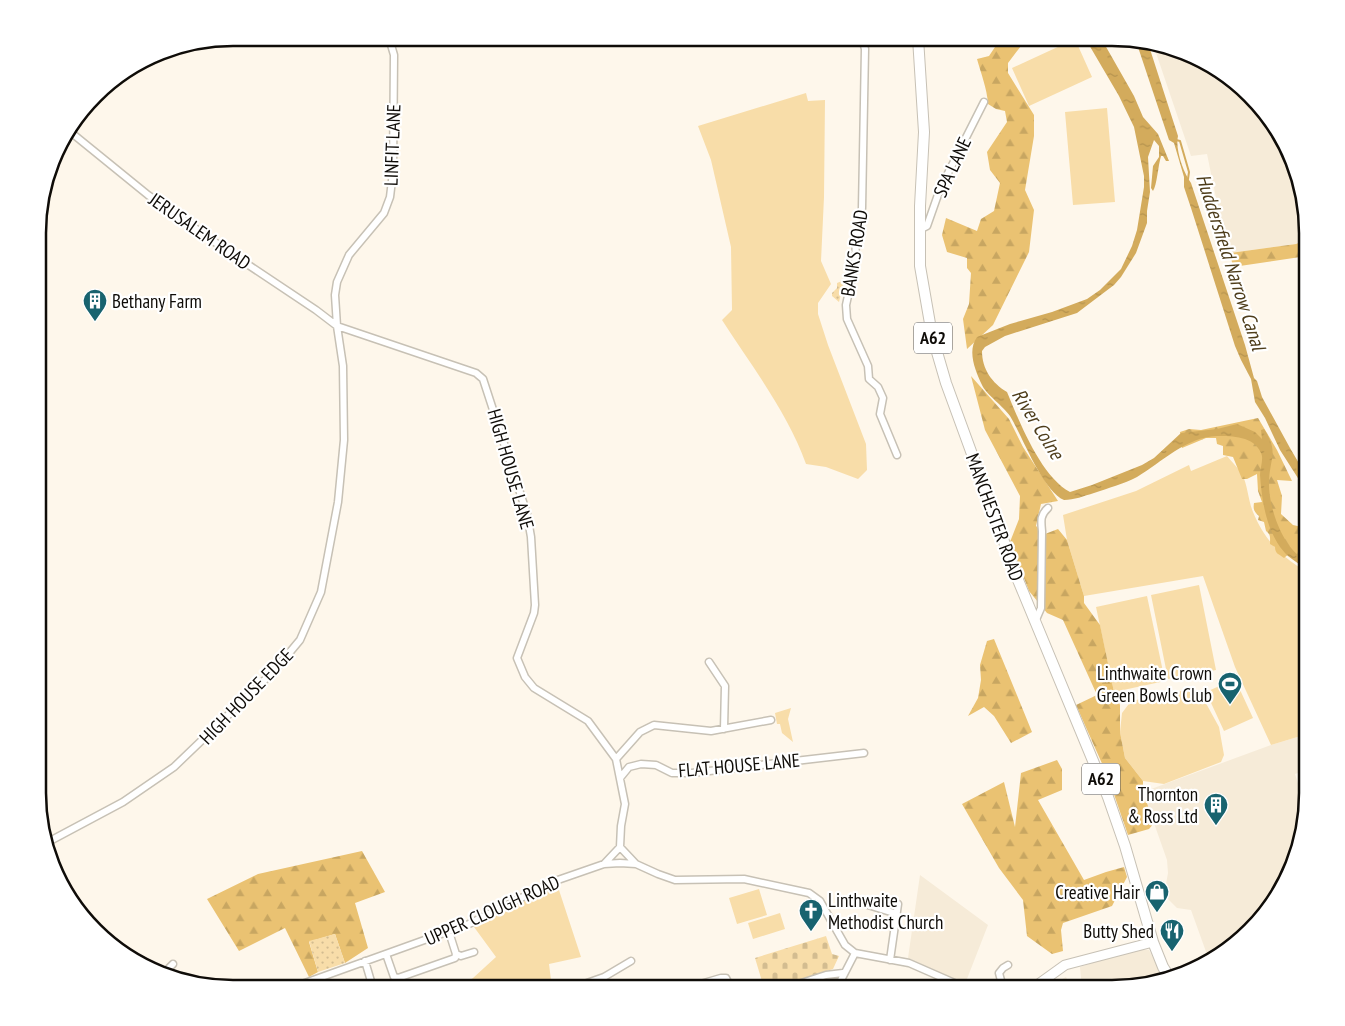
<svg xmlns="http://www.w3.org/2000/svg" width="1345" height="1026" viewBox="0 0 1345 1026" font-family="'PT Sans Narrow',sans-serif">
<defs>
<pattern id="forest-firs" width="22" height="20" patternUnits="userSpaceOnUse" patternTransform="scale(1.25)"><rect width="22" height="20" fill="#eac272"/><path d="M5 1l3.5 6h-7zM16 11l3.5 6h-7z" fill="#c8a661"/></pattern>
<pattern id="cemetery-stones" width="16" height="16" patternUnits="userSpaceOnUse" patternTransform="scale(1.25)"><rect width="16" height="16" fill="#f8dda9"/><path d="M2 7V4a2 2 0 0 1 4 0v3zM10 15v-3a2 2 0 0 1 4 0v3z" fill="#d3bc90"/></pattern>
<pattern id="park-dots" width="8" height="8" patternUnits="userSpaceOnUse" patternTransform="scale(1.25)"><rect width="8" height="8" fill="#f8dda9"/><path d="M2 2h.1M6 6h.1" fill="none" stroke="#d3bc90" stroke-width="1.8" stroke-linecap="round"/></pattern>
<pattern id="water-ripples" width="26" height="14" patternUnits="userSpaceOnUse" patternTransform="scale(1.25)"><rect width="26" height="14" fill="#d3ab5c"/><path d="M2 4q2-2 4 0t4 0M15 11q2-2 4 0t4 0" fill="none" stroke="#b4924e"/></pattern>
</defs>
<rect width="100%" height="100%" fill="#fef7eb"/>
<!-- built -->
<path fill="#f6ebd8" d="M1153,44L1187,52L1241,86L1287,147L1307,233V239L1296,244L1230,253L1227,251L1207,154L1191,156Z
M1304,735L1307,743V770L1295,774L1302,796L1298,846L1293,868L1259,922L1209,960L1191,910L1177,908L1164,895L1168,873L1167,860L1143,792L1271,745Z
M920,875L988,925L965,984L908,958Z
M1141,950H1149L1163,977L1112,988H1082L1080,967L1117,955Z
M1066,977L1071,988H1051V985Z"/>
<!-- grass -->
<path fill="#f8dda9" d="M1075,39L1092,77L1029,106L1012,68Z
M806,93L808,101L825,100L824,197L821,261L831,284L818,303V314L828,345L866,444L867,470L858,479L826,467L806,464C788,413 751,365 722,320L732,310L731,247L711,160L698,126Z
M1107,108L1115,202L1073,205L1065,112Z
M1227,456C1232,462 1238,468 1242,474C1248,486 1248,500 1253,512C1265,541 1281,556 1307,572V737H1305L1304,735L1271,745L1235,667L1203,576L1084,596L1067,540L1063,515L1136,491L1189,465L1191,471Z
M1199,585L1216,670L1168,679L1151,595Z
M1147,596L1165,681L1114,692L1096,607Z
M1235,679L1253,718L1224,731L1206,692Z
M1192,689L1202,696L1219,727L1224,755L1221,762L1164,784L1143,781L1125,758L1120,732L1122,713L1131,701Z
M791,708L788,719L793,742L782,733L780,724H777L775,713Z
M557,884L581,957L549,964L552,988H461V986L473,978L496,957L474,927Z
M759,889L767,915L737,924L729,898Z
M780,913L785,929L753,939L748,923Z"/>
<!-- forest -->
<path fill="url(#forest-firs)" d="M1001,38H1027L1008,63V73L1034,115V136L1025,190L1034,210L1029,252L993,325L967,349L963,319L969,304L971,273L967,268V258L947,252L942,235L946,218L977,231L981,219L994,211L1000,183L990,170L987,152L1007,122L1005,111L996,109L988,104C987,88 981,74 977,59L989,56Z
M1307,239V256L1233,267L1230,253L1296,244Z
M971,376L1009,419L1023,447L1058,501L1041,504L1036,526L1045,534L1058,529L1067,540L1084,596V603L1100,625L1114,692L1120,705V732L1125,758L1143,781V792L1154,823L1149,829L1128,835L1108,777L1076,705L1097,695L1063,620L1047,613L1029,591L1010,542L1019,519L1020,496L985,430Z
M1258,418L1277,450L1292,481L1277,480L1282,496L1281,514L1293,525L1302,527L1300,535L1307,539V563L1290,553L1284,558C1279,554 1275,554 1275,547L1270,544C1270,537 1271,535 1266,531L1264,522L1258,520L1259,516C1254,512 1253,509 1254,503L1262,502L1258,491L1257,474L1247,479H1242L1233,457L1223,455V446L1217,444L1216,438H1206L1182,448L1180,432L1189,429L1201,430Z
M994,639L1032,732L1011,743L994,716L984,707L968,716L978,698L981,680L980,665L987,641Z
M1057,760L1062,769V790L1038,800L1084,880L1106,872L1124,867L1127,877L1112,906L1063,923L1061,930L1063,951L1052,954L1027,936L1023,900L999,868L962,804L1004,782L1015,827L1021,773Z
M362,851L385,892L355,903L368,948L345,963L335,934L309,942L318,972L309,977L285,928L239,951L207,899L258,874Z"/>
<!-- cemetery -->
<path fill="url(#cemetery-stones)" d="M826,936L832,954L839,956L833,969L773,988H764L755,958Z"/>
<!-- park -->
<path fill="url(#park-dots)" d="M842,281L844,282L839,302L832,296V293L837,288V283Z
M335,934L345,963L318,972L309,941Z"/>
<!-- water -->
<path fill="url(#water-ripples)" d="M1085,38H1101L1134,96L1143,117L1158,134L1169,161H1166L1163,156H1161C1158,166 1157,185 1153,191L1151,188L1153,166L1159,157V146L1154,140L1148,157L1150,192L1147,211V223L1136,253L1121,277L1114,285L1077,313L1005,336L985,347L982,351C982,369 992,383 1007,392C1019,421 1041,477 1070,492L1092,485L1142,465L1154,458L1181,433L1217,429L1237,424L1255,432L1262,439L1261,430L1264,429C1279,452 1270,457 1269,481C1268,507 1283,550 1307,561V569C1301,565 1294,561 1288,556C1267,536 1262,503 1260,475C1260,468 1264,459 1261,453C1254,436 1232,436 1217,436C1186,437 1162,462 1137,477C1124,484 1108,488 1094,493C1084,496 1074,500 1064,500C1042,490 1023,437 1010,416C1004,407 985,393 982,385C975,370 967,351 977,337L1010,324L1052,312L1087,299L1100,290L1121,269L1132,246L1137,230L1144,187V176L1134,127L1119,96Z
M1136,41L1148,43L1178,136C1175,149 1183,172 1191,183L1245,345L1254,378L1257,381L1262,397L1290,448L1307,477V489L1303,486L1280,450L1265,418L1255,402L1251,379L1241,360L1235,346L1191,208L1184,187V177L1174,143L1169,140Z"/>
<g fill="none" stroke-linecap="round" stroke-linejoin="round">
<!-- stream -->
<path stroke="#d3ab5c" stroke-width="2" d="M1176,140L1180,141L1189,172L1188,179L1187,180"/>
<defs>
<path id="street" d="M862,38L865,49L862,208L856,239L855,264L846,305L847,319L868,366L869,379L878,387L883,398L880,414L897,455
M68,130L148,195L226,250L316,310L337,326L476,373L483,379L527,514L531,537L535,605L534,613L517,658L525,677L534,688L588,721L616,759L625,804L621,826L620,847
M919,230L927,226L940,189L984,102
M1035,622L1041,608L1042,531C1041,521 1040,515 1048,508
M709,662L725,686L724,729
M616,759L640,732L654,725L711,731L771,720
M620,778L629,767L641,764L656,765L672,773H692L864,753
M48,842L123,802L174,767L275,670L300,640L321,592L338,502L344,440L343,366L337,326L335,295L337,282L349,255L384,213L390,197L393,172L394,55L389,38
M604,864L620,847L636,864
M855,901L897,914
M855,953L909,963L966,988
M386,954L394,977L398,978L455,958L456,954L449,932
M456,954L461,956L474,952
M890,960L898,904
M365,961L373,988
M162,975L173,964
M291,988L469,924L555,881L604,864L620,863L636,864L658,874L675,880L744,879L809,893L820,901L845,945L855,953
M584,988L587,983L604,977L631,961
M687,988L721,978H726L731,988
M786,988L826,975L843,973
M837,988L855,953
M1003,988L999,973L1003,968L1008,965"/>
<path id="secondary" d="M1033,988L1065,965L1153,942"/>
<path id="primary" d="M918,38L924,132L920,206V266L932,335L946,383L1018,580L1108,797L1125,846L1153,942L1163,967L1168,975"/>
</defs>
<!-- street casing -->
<use href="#street" stroke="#c7c1b5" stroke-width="9"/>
<!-- secondary casing -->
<use href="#secondary" stroke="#c7c1b5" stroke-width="11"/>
<!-- primary casing -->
<use href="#primary" stroke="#c7c1b5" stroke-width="12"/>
<!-- street -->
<use href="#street" stroke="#fff" stroke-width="6"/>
<!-- secondary -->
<use href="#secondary" stroke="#fff" stroke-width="9"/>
<!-- primary -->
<use href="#primary" stroke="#fff" stroke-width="10"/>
</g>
<!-- icons -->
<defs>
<symbol id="building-pin" viewBox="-11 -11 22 30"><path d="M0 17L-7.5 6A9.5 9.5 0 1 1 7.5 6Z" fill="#18636f" stroke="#fff"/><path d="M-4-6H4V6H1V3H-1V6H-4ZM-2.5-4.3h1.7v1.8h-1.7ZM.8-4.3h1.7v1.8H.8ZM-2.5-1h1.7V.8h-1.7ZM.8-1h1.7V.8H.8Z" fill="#fff"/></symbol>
<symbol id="stadium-pin" viewBox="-11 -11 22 30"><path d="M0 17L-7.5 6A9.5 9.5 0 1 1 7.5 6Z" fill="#18636f" stroke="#fff"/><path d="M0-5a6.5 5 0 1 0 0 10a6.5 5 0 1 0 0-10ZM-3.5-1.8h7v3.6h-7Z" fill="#fff"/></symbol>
<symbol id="shop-pin" viewBox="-11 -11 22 30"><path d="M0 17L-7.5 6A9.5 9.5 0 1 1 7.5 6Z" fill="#18636f" stroke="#fff"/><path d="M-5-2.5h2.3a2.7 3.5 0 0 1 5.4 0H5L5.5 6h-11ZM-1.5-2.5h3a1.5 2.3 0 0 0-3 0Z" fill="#fff"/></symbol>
<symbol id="church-pin" viewBox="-11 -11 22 30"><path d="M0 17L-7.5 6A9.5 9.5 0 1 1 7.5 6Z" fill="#18636f" stroke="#fff"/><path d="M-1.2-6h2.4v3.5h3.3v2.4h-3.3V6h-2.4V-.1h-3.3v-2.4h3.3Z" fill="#fff"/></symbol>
<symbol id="restaurant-pin" viewBox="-11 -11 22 30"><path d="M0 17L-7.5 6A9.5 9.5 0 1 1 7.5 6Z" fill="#18636f" stroke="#fff"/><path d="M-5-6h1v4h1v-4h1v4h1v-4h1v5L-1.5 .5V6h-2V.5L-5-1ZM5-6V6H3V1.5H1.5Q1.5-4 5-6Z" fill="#fff"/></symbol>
</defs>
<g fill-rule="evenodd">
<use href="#building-pin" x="81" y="287" width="28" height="38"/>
<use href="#stadium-pin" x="1216" y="670" width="28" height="38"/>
<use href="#building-pin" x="1202" y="791" width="28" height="38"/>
<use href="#shop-pin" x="1143" y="878" width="28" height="38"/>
<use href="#church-pin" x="797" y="897" width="28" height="38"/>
<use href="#restaurant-pin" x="1158" y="917" width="28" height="38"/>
</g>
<g text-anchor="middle" stroke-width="4.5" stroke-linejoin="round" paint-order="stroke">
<!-- shield labels -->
<g fill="#fff" stroke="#575552" stroke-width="1">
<rect x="914" y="322.5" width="38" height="31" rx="4"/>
<rect x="1082" y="763.5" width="38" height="31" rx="4"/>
</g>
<g font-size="18" font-weight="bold" fill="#0f0c08">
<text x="933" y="344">A62</text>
<text x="1101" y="785">A62</text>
</g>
<!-- street labels -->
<g font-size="19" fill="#0f0c08" stroke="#fff">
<text transform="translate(392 145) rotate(-88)" y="7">LINFIT LANE</text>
<text transform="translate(952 167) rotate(-65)" y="7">SPA LANE</text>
<text transform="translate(200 231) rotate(35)" y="7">JERUSALEM ROAD</text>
<text transform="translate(854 253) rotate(-81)" y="7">BANKS ROAD</text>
<text transform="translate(511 469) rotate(74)" y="7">HIGH HOUSE LANE</text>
<text transform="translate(995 517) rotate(70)" y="7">MANCHESTER ROAD</text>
<text transform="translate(246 696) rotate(-46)" y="7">HIGH HOUSE EDGE</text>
<text transform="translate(739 765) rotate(-5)" y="7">FLAT HOUSE LANE</text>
<text transform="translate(492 910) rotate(-24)" y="7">UPPER CLOUGH ROAD</text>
</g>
<!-- poi labels -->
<g font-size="19" fill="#0f0c08" stroke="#fff" text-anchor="end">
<text x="112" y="308" text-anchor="start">Bethany Farm</text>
<text x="1212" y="680">Linthwaite Crown<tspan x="1212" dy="22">Green Bowls Club</tspan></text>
<text x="1198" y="801">Thornton<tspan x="1198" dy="22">&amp; Ross Ltd</tspan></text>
<text x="1140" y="899">Creative Hair</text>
<text x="828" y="907" text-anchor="start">Linthwaite<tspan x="828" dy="22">Methodist Church</tspan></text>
<text x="1154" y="938">Butty Shed</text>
</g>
<!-- water labels -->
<g font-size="20" font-style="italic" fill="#4e3d1b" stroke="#fff">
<text transform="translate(1231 262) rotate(72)" y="7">Huddersfield Narrow Canal</text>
<text transform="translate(1038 424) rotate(58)" y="7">River Colne</text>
</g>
</g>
<!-- crop -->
<path d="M0 0H1345V1026H0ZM233 46H1112A187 187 0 0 1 1299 233V793A187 187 0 0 1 1112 980H233A187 187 0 0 1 46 793V233A187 187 0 0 1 233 46Z" fill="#fff" fill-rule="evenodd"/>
<path fill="none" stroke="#0f0c08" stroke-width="2.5" d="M233 46H1112A187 187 0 0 1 1299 233V793A187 187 0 0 1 1112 980H233A187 187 0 0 1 46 793V233A187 187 0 0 1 233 46Z"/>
</svg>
